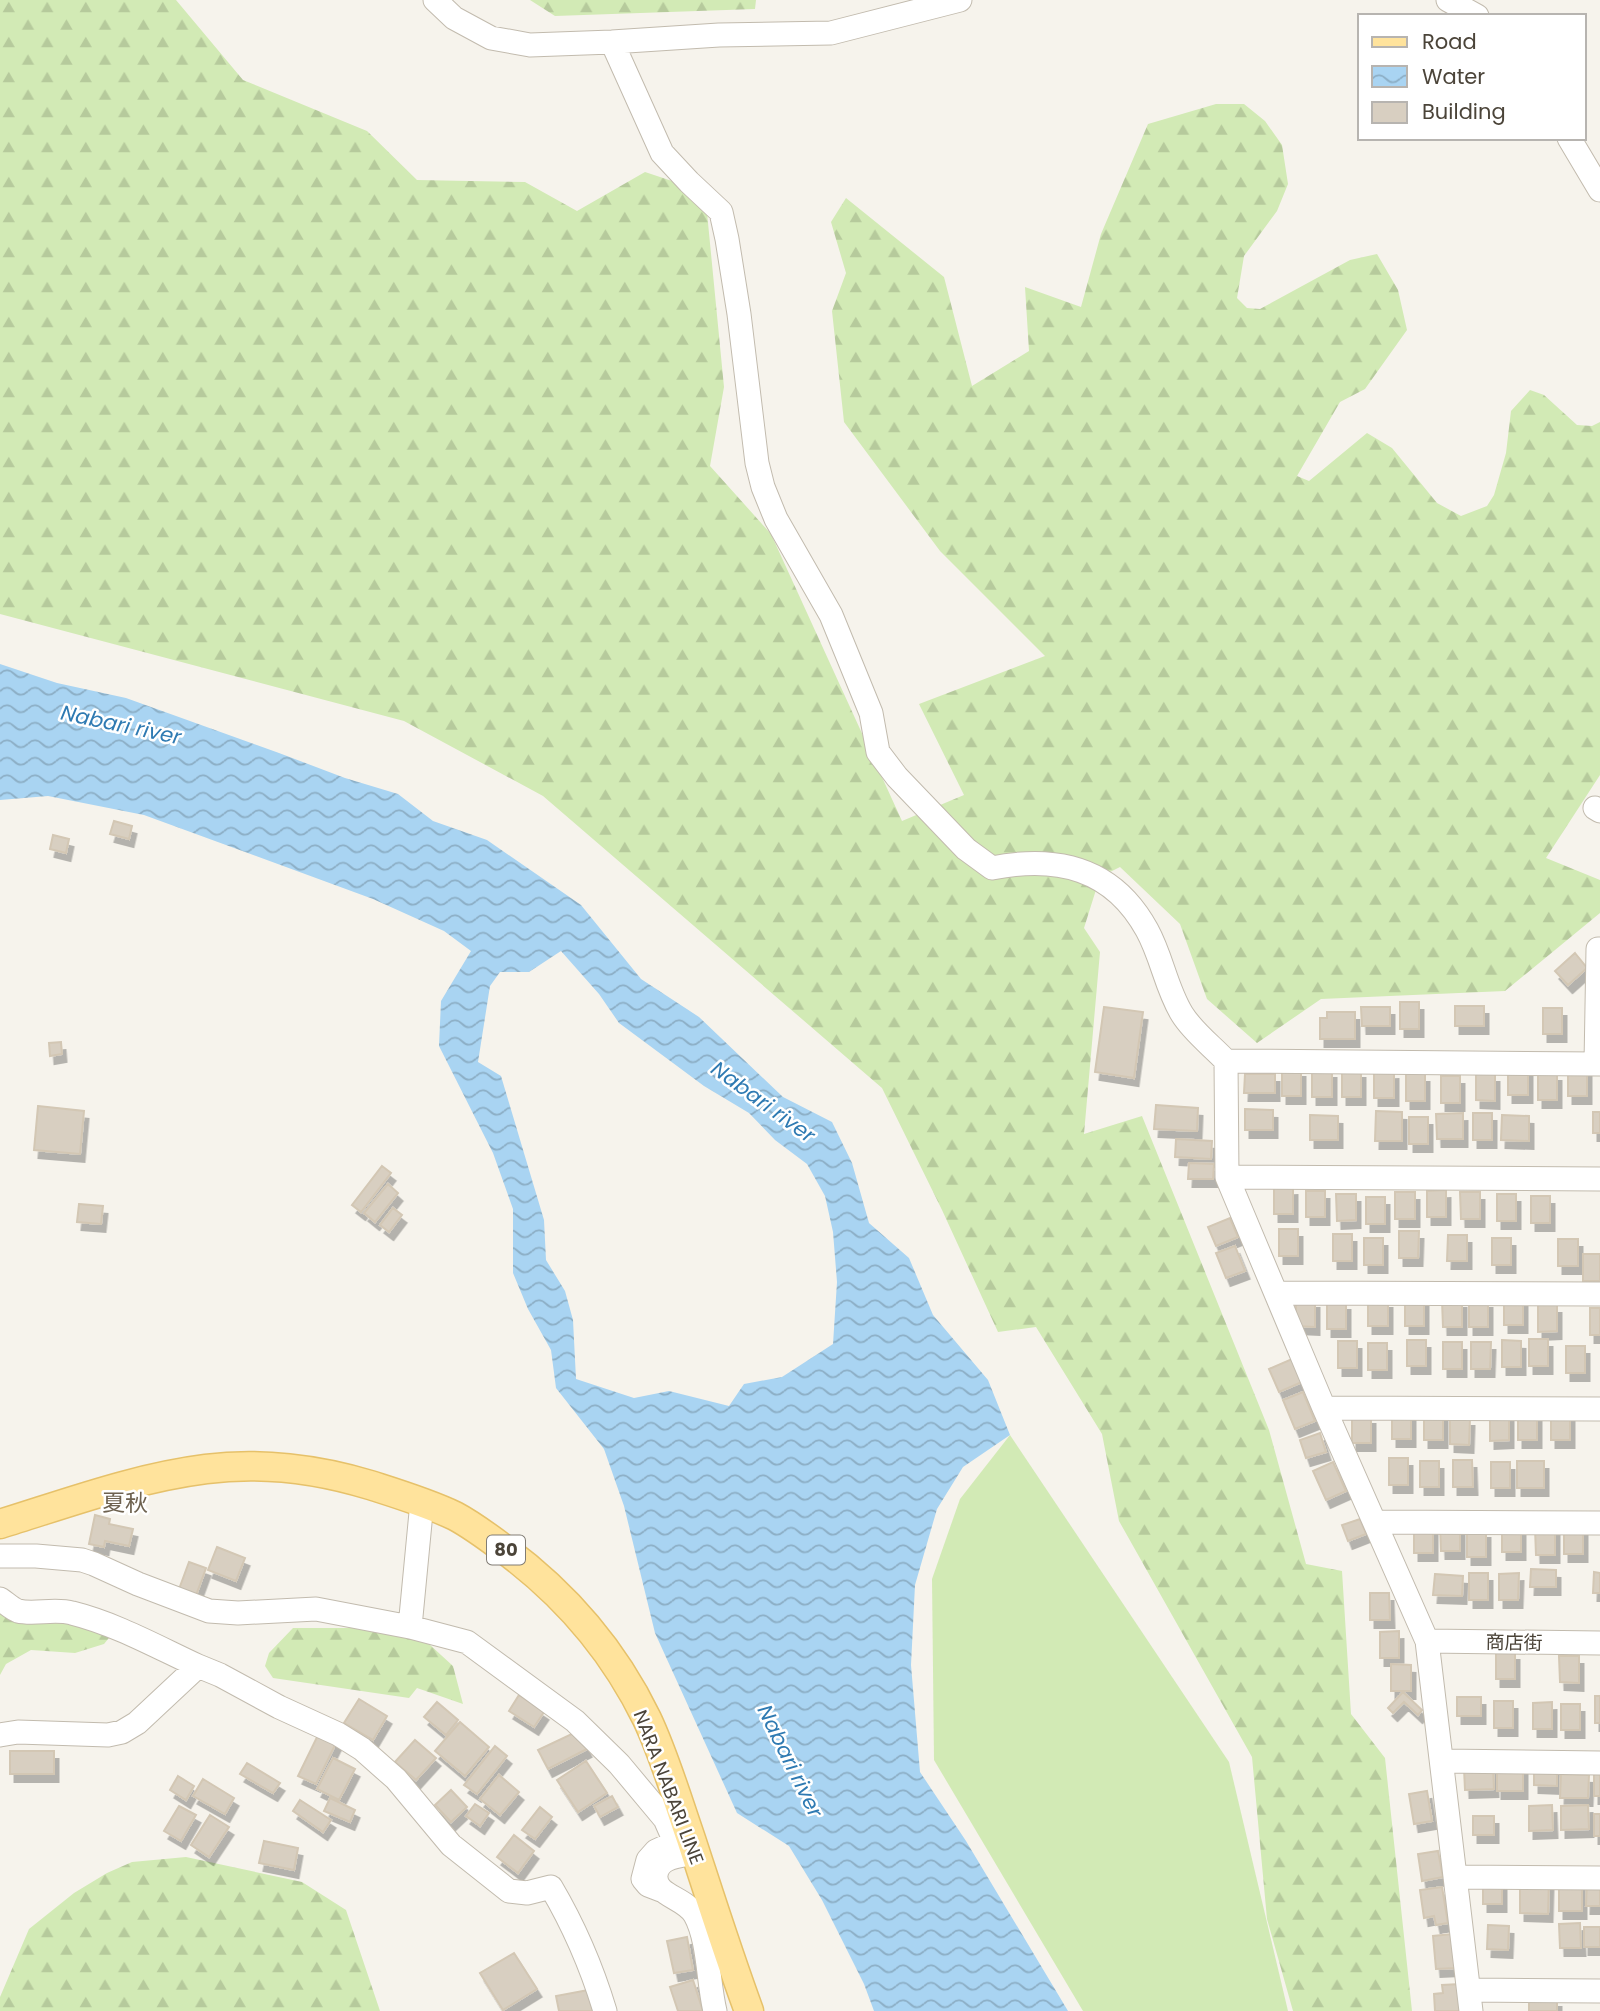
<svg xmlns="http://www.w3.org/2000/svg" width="1600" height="2011" viewBox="0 0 1600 2011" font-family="Poppins,'Noto Sans JP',sans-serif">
<defs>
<pattern id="forest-firs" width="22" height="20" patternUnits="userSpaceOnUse" patternTransform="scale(1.75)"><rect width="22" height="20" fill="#d2eab5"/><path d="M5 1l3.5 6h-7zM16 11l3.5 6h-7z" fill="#b6ca9c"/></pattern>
<pattern id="water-waves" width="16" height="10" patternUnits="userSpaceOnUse" patternTransform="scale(1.75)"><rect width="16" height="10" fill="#a9d4f2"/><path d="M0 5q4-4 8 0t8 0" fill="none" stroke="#8caec5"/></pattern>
<filter id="shadow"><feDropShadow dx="4.5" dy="8" stdDeviation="0" flood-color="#0004"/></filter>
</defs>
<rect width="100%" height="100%" fill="#f6f3ec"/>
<!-- grass -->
<path fill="#d2eab5" d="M1010,1435L1229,1762L1288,2011H1083L934,1760L932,1579L960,1499Z"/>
<!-- forest -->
<path fill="url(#forest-firs)" d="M0,0H176L243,80L367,131L417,180L525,182L577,211L645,172L705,192L724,387L710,466L771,534L902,821L964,795L919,704L1045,656L940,551L844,422L832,311L846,273L831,222L846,198L944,277L972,386L1029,351L1025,287L1081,307L1101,234L1148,124L1216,104H1244L1265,121L1282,145L1288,184L1277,211L1244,256L1237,298L1247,308L1260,309L1350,260L1377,254L1398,290L1407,330L1365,389L1340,402L1297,476L1309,481L1367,433L1392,448L1437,503L1461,516L1487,506L1494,495L1506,453L1511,411L1530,390L1544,395L1577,425L1592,426L1600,422V775L1546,858L1600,880V913L1505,991L1321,999L1257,1043L1207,999L1180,924L1120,867L1100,877L1084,928L1100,952L1084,1134L1142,1116L1269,1430L1306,1564L1342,1571L1351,1714L1385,1758L1412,2011H1293L1267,1919L1252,1757L1119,1521L1102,1434L1036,1327L998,1332L942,1210L882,1088L543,796L404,721L0,614Z
M530,0H756L755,9L555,16Z
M0,1609L72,1618L113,1633L104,1644L75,1653L31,1650L6,1664L0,1675Z
M293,1628H368L429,1644L453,1666L463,1704L417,1688L409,1698L273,1678L265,1666L269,1653Z
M186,1857L302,1882L346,1910L380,2011H0V1997L29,1929L74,1893L107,1873L132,1862Z"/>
<!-- water -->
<path fill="url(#water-waves)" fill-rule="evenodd" d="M0,664L57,683L126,698L279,753L345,778L398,794L433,821L487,840L581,905L641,979L699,1017L783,1097L832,1122L852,1163L869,1223L909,1258L933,1315L988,1380L1010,1435L963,1467L937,1509L915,1585L911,1665L920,1772L966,1841L1068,2011H874L864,1984L822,1900L789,1846L737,1813L655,1633L624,1506L604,1449L556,1388L551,1350L528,1309L513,1273V1209L493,1153L439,1046L441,1001L471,951L444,931L373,899L144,815L48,796L0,800ZM561,951L599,994L619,1023L704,1086L749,1113L775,1140L807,1164L825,1196L833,1232L837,1282L833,1344L782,1377L744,1384L729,1406L669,1391L634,1398L576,1379L573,1320L565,1291L546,1260L544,1220L501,1076L478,1062L490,986L500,972H529Z"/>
<!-- building -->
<path fill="#d8cfc1" stroke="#d3c7b4" stroke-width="2" filter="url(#shadow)" d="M114,821L132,826L129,839L110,834Z
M53,835L69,839L66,853L50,849Z
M1575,953L1587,968L1568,985L1555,971Z
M1400,1002H1419V1029H1400Z
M1455,1006H1484V1026H1455Z
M1104,1007L1143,1012L1134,1078L1095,1072Z
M1361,1007H1390V1026H1362Z
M1543,1008H1562V1034H1543Z
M1327,1012H1355V1039H1320V1018H1327Z
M61,1042L62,1054L50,1056L49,1043Z
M1528,1068V1095H1508V1069Z
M1282,1069H1301V1096H1282Z
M1568,1069H1587V1096H1568Z
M1312,1070H1332V1097H1312Z
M1342,1070H1361V1097H1342Z
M1394,1071V1098H1374V1072Z
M1538,1073H1557V1100H1538Z
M1245,1074H1275V1093H1244Z
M1406,1074H1425V1101H1406Z
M1476,1074H1495V1101L1476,1100Z
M1441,1076H1460V1103H1441Z
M1156,1105L1198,1108L1197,1131L1154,1129Z
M38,1106L84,1111L80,1154L34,1150Z
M1245,1109L1273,1110V1130H1245Z
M1376,1111L1402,1112V1141H1375Z
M1593,1112H1600V1133H1593Z
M1463,1113V1139H1437L1436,1114Z
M1473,1113H1492V1140H1473Z
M1310,1115L1338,1116V1140H1310Z
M1502,1115L1529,1116V1141L1501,1140Z
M1409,1117H1428V1144H1409Z
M1176,1139L1212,1141L1211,1159L1175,1157Z
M1189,1163L1214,1164L1213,1179H1188Z
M382,1166L391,1173L361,1212L352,1205Z
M388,1184L398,1193L375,1222L364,1213Z
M1293,1187V1214H1274V1188Z
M1446,1190V1217H1427V1191Z
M1306,1191H1325V1217H1306Z
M1395,1192H1415V1219H1395Z
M1460,1192H1480V1219H1461Z
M1336,1194H1356V1220L1337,1221Z
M1497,1194H1516V1221H1497Z
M1531,1196H1550V1223H1531Z
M1366,1197H1385V1224H1366Z
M79,1204L103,1206L101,1224L77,1222Z
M393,1208L402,1215L389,1232L380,1225Z
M1230,1218L1238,1237L1216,1246L1208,1227Z
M1279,1229H1298V1256H1279Z
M1399,1231H1419L1418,1258H1399Z
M1333,1234H1352V1261H1333Z
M1448,1235H1467V1261H1447Z
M1364,1238H1383V1265H1364Z
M1492,1238H1511V1265H1492Z
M1558,1239H1578V1266H1558Z
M1235,1246L1245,1271L1226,1278L1216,1253Z
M1583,1254H1600V1281H1583Z
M1504,1298H1523V1325H1504Z
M1405,1299H1424V1326H1405Z
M1296,1300H1315V1327L1296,1326Z
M1368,1300H1388V1326H1368Z
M1442,1300H1462V1327H1443Z
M1469,1300H1488V1327H1469Z
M1327,1302H1346V1329H1327Z
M1538,1305H1557V1331L1538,1332Z
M1590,1308H1600V1335H1590Z
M1529,1339H1548V1366H1529Z
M1407,1340H1426V1366H1407Z
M1502,1340L1521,1341V1367H1502Z
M1338,1341H1357V1368H1338Z
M1443,1342H1462V1369H1443Z
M1471,1342H1491L1490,1369H1471Z
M1368,1343H1387V1370H1368Z
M1566,1346H1585V1373H1566Z
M1292,1359L1302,1382L1279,1392L1269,1369Z
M1303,1392L1315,1421L1295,1429L1283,1400Z
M1392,1413H1411V1439H1392Z
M1424,1413H1443V1440H1424Z
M1518,1413H1537V1440H1518Z
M1570,1413V1440H1551V1414Z
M1490,1414H1509V1440L1490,1441Z
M1352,1416H1371V1443H1352Z
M1450,1418H1470L1469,1445L1450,1444Z
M1320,1433L1326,1452L1306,1458L1300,1440Z
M1389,1458H1408V1485H1389Z
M1453,1460H1472L1473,1487H1453Z
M1420,1461H1439V1487H1420Z
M1517,1461H1544V1488H1517Z
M1333,1462L1346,1491L1326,1500L1313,1471Z
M1491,1462H1510V1488H1491Z
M95,1515L110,1519L109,1524L133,1529L129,1546L105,1541L104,1547L89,1544Z
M1360,1519L1366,1534L1348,1541L1342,1525Z
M1440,1525H1460V1551H1441Z
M1502,1525H1521V1552H1502Z
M1414,1526H1433V1553H1414Z
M1564,1527H1583V1554H1564Z
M1535,1528H1555V1555H1536Z
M1467,1530H1486V1557H1467Z
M217,1547L245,1558L236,1581L208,1570Z
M189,1562L206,1568L195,1598L178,1592Z
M1531,1569L1556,1570V1587H1530Z
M1594,1572L1600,1573V1593H1593Z
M1469,1573H1488V1600H1469Z
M1519,1573L1518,1600H1499V1574Z
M1435,1574L1463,1576L1462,1596L1433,1595Z
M1370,1593H1389L1390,1620H1370Z
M1399,1631V1658H1380V1632Z
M1496,1652H1515V1679H1496Z
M1559,1656H1579V1683L1560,1682Z
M1391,1664L1411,1665V1691H1391Z
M1403,1692L1422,1710L1418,1715L1404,1702L1393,1713L1388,1708Z
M519,1695L544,1712L534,1727L509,1711Z
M1595,1696H1600V1723H1595Z
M1457,1697H1481V1716H1457Z
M359,1699L387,1716L373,1740L344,1723Z
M1494,1701H1513V1728H1494Z
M437,1702L458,1720L446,1735L424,1717Z
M1552,1702V1729H1533V1703Z
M1561,1704H1580V1730H1561Z
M460,1722L489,1747L465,1776L435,1751Z
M578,1731L587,1749L548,1769L538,1750Z
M319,1733L337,1741L316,1784L298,1776Z
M415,1740L436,1758L416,1780L395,1762Z
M495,1746L507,1756L477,1794L464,1785Z
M10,1751H54V1774H10Z
M333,1758L355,1769L339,1800L317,1789Z
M586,1761L607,1793L578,1812L557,1780Z
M247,1763L280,1783L273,1793L240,1774Z
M1493,1766L1494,1789L1465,1790L1464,1768Z
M1497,1766H1523V1791H1497Z
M1594,1766H1600V1796H1594Z
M1534,1767L1557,1768V1786L1534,1785Z
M1561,1774L1589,1775L1588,1798H1560Z
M499,1775L519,1792L500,1815L480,1799Z
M178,1776L194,1786L186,1800L170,1790Z
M203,1779L234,1798L225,1814L193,1796Z
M451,1790L467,1807L451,1822L435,1805Z
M1427,1791L1432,1821L1414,1824L1409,1794Z
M612,1796L618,1807L600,1817L594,1806Z
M330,1798L355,1810L350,1822L324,1811Z
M300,1800L331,1820L323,1832L293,1811Z
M475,1804L489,1813L480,1826L466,1816Z
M1552,1805L1553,1830L1529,1831V1806Z
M1588,1805L1589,1829L1561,1830V1806Z
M179,1806L196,1815L181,1841L164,1831Z
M540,1807L552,1817L535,1839L522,1830Z
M1594,1814H1600V1836H1594Z
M210,1815L229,1827L209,1857L191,1845Z
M1473,1816H1494V1835H1473Z
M514,1835L534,1851L518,1873L497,1857Z
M264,1841L298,1848L294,1870L259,1863Z
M1438,1851L1443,1877L1422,1881L1418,1854Z
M1483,1877L1502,1878V1904H1483Z
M1520,1879H1549L1548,1914L1520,1913Z
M1587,1881L1600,1882V1906H1586Z
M1559,1882H1582V1911H1559Z
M1442,1887L1448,1923L1436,1925L1434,1916L1424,1918L1420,1890Z
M1580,1923L1581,1948H1560L1559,1924Z
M1488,1925L1509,1926L1508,1950L1487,1949Z
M1584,1927H1600V1947H1584Z
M1452,1934L1455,1968L1436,1969L1433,1936Z
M687,1937L693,1970L674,1973L667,1941Z
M514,1953L537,1989L503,2010L480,1973Z
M693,1980L703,2011H678L670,1987Z
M1460,1984L1463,2011H1435L1434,1994L1443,1993L1442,1985Z
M594,1989L598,2011H559L556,1996Z
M1529,1999H1557V2011H1529Z"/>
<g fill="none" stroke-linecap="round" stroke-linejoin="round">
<defs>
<path id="minor" d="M435,0L454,18L491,38L530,45L612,42L719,35L831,33L960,0
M1448,0L1477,16
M612,42L662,153L689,182L721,212L727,239L739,314L757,463L763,487L776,519L831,615L871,713L878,752L897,777L966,849L992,868C1057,855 1113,868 1147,930C1162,957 1166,988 1182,1014C1193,1032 1212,1046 1226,1061L1600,1064
M1569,138L1600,190
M1595,808L1600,811
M1226,1061L1227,1177L1324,1408L1427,1641L1471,2011
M1596,1064L1598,949H1600
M1227,1177L1600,1179
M1277,1293L1600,1294
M1324,1408L1600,1409
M1375,1522L1600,1523
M0,1556H36L82,1560L94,1564L138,1584L209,1611L238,1613L316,1609L410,1627L467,1642L575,1721L619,1764L665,1819L672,1835V1840L669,1845L656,1851L648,1860L643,1879L648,1885L661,1890
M0,1599C6,1603 12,1609 18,1611C35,1615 54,1608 72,1613C116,1624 157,1647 198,1666
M410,1627L422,1502
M1427,1641L1600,1643
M0,1735L18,1732L108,1735L122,1732L137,1723L198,1666L220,1675L279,1707L338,1734L362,1749L396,1779L451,1845L509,1891L527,1893L551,1887C574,1926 592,1968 605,2011
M1442,1761L1600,1763
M695,1853C681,1856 658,1856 656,1875C654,1896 685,1897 695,1915C709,1940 708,1983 715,2011
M1455,1877L1600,1878
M1469,1990L1600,1991"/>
<path id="major" d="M0,1524C68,1503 135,1478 206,1469C260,1462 318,1469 370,1485C398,1494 428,1503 455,1516C472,1525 488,1537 504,1549C565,1594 613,1649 647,1719C665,1757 677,1799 691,1839C710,1897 728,1954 749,2011"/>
</defs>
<!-- minor casing -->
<use href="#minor" stroke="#c2bbae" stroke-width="25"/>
<!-- major casing -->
<use href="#major" stroke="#e6c16a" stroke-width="31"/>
<!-- minor -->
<use href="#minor" stroke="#fff" stroke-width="23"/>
<!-- major -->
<use href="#major" stroke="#ffe39c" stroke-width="28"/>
</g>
<g text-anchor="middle" stroke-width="5" stroke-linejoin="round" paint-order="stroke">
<!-- shield labels -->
<rect fill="#fff" stroke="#817c74" stroke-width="2" x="487" y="1535.5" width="38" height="29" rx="5"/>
<g font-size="18" font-weight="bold" fill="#4b4439">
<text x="506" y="1556">80</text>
</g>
<!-- street labels -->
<g font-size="19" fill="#4b4439" stroke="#fff">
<text transform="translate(1514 1642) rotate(1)" y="7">商店街</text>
<text transform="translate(669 1787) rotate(69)" y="7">NARA NABARI LINE</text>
</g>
<!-- water labels -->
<g font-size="21" font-style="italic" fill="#2e7ab2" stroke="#fff">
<text transform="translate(121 725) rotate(12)" y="7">Nabari river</text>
<text transform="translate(763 1102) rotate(36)" y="7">Nabari river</text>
<text transform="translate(790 1761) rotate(64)" y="7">Nabari river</text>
</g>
<!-- quarter labels -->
<g font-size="23" fill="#6e6250" stroke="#fff">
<text x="125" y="1511">夏秋</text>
</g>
</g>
<!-- legend -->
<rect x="1358" y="14" width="228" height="126" fill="#ffffff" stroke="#b7b4b0" stroke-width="2"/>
<rect x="1372" y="37" width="35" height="10" fill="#ffe39c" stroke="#b7b4b0" stroke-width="2"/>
<text x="1422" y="49" font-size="21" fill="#4b4439">Road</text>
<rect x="1372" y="66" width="35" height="21" fill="url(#water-waves)" stroke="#b7b4b0" stroke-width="2"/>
<text x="1422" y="84" font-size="21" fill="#4b4439">Water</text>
<rect x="1372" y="102" width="35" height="21" fill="#d8cfc1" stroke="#b7b4b0" stroke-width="2"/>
<text x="1422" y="119" font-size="21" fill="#4b4439">Building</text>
</svg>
